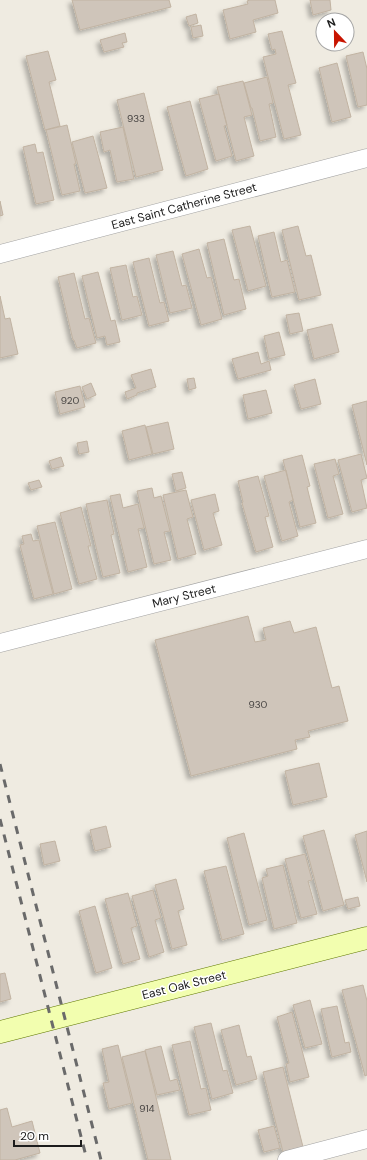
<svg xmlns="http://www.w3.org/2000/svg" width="367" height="1160" viewBox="0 0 367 1160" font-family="'DM Sans',sans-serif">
<defs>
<filter id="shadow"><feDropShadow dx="-3.5" dy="3.5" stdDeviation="2" flood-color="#0004"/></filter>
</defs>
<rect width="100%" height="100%" fill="#efebe1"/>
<!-- building -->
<path fill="#cfc5ba" stroke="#c1b3a2" filter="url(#shadow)" d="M72,0H169L171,7L80,30Z
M250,0H275L278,13L253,20L256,32L230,39L223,10L248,4L247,1Z
M310,0H330L331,10L313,15Z
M196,14L198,23L189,26L186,17Z
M201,25L203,36L193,38L191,27Z
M282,31L296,83L288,85L301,135L284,139L263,57L276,54L275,49L272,50L268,34Z
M125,33L127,42L122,43L124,47L104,52L100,40Z
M48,51L56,80L49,82L60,126L45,130L26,56Z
M363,52L367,69V105L358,107L346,56Z
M337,63L351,117L332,122L319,68Z
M267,77L273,103L269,104L276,137L260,141L252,108H251L244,83Z
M243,81L252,115L244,117L254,156L236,161L217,87Z
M144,93L163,170L136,177L117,100Z
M219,94L227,125L224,126L232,156L216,161L199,99Z
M190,101L208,169L186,176L167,107Z
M67,125L76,164H74L80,191L62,195L46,130Z
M123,127L134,179L117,182L110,150L104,152L100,132Z
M93,136L107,188L85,193L72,142Z
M35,144L37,153L43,152L54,200L36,204L23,147Z
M0,201L3,215L0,216Z
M250,226L266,286L248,291L232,230Z
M298,226L306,256L311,255L321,295L299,300L282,230Z
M274,232L281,262L287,260L295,292L272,297L258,236Z
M224,239L234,280L239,279L246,309L224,315L207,243Z
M199,249L207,278L211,277L222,319L201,325L182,254Z
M173,251L182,286L186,285L192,308L170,313L156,255Z
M149,258L160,303L164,302L169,321L149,326L133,262Z
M126,265L133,297L137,296L142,315L122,320L110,268Z
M98,272L111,321L115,320L120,342L107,345L105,336L97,338L82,276Z
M74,273L85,319L89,318L96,343L77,348L74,340H73L58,277Z
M0,296L5,319L10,318L18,354L0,358Z
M299,313L303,331L290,334L286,315Z
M332,324L339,352L314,359L307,330Z
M279,332L285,355L269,359L264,336Z
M258,352L261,364L269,361L271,370L238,379L232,359Z
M151,369L156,387L137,393V395L127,399L125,392L136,388L131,375Z
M194,378L196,388L189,390L187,379Z
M315,379L321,404L301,409L294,385Z
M91,383L96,395L87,399L82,387Z
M80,386L85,407L60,414L55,392Z
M266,390L272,413L248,419L243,395Z
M367,401V465L352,405Z
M168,422L174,449L153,454L146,427Z
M145,425L152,454L129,460L122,431Z
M87,441L89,452L79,454L77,443Z
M361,454L367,478L361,480L367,508L352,512L338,460Z
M302,455L310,486L307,487L316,523L300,527L283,460Z
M61,457L64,466L52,469L49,461Z
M335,459L339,474L333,476L343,514L328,518L314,464Z
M286,470L293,500L289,502L298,536L282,541L264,476Z
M182,472L186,488L176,491L172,474Z
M258,476L269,516L265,517L273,547L256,552L242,503L243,502L238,481Z
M39,480L42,487L31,490L28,483Z
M152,488L154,498L161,496L170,531L164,532L171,560L154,564L137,491Z
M186,490L193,517L187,519L196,554L178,559L163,495Z
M120,494L123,508L138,504L144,528L138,529L147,567L128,572L110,496Z
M215,494L219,511L213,513L222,545L204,550L191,500Z
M107,500L114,534L111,535L120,573L103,577L86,504Z
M81,507L91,546H88L97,579L79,584L60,513Z
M55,522L72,589L54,594L37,526Z
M31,534L33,541L39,540L53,594L34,599L20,545L24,544L22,536Z
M248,616L255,642L266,640L263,628L290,621L294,633L316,627L332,688L339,686L348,721L308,731L310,737L295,740L297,749L191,776L155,640Z
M319,763L327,797L293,805L285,771Z
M106,826L111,847L95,851L90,830Z
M324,830L344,905L323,911L303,836Z
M367,831V882L355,835Z
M244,833L267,920L249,925L227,838Z
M55,841L60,861L44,865L40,844Z
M305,854L312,880L308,881L317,914L301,918L285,859Z
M283,865L297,923L274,929L262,878L268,876L266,869Z
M226,866L244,934L222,940L204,871Z
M176,879L184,909L178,911L187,945L172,949L155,885Z
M153,890L161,918L155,920L164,952L149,957L132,896Z
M128,893L137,926L131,928L140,959L123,964L105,899Z
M358,897L360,906L348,909L345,900Z
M95,906L112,968L96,973L79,911Z
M5,973L11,999L0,1002V974Z
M363,985L367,1001V1075L365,1076L342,990Z
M310,1000L322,1044L305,1048L293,1005Z
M337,1006L345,1043L349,1042L351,1052L332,1057L321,1009Z
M292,1012L309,1077L290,1082L286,1064L289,1063L277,1017Z
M211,1023L223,1071L227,1070L233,1093L212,1099L194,1027Z
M239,1025L247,1057L251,1056L257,1079L236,1085L221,1030Z
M190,1041L201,1089L206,1088L211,1110L189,1115L172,1045Z
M118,1045L132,1103L109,1109L103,1083L109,1082L102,1049Z
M161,1046L170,1081L177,1079L180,1090L157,1095L145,1050Z
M145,1051L171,1160H148L122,1057Z
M283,1067L303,1147L283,1152L263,1072Z
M7,1108L12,1127L32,1121L40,1153L15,1160H0V1110Z
M274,1126L280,1148L264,1152L258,1130Z"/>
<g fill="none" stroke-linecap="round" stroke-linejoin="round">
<defs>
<path id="street" d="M0,254L367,158
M0,643L367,549
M287,1160L367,1139"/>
<path id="secondary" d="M0,1032L367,938"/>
</defs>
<!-- street casing -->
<use href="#street" stroke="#a3a3a3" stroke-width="19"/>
<!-- secondary casing -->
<use href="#secondary" stroke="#5e7600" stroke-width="23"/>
<!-- street -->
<use href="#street" stroke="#fff" stroke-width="18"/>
<!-- secondary -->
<use href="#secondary" stroke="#f2feaf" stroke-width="22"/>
<!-- rail -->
<path stroke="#6a6a6a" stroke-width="3" stroke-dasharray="8 8" stroke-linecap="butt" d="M0,764L101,1160
M0,819L87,1160"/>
</g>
<g text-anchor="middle" stroke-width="3" stroke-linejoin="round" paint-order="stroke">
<!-- number labels -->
<g font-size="10" fill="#494644">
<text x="136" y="122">933</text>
<text x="70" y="404">920</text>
<text x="258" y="708">930</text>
<text x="147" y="1112">914</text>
</g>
<!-- street labels -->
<g font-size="12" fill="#1c1c1c" stroke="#fff">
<text transform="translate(184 206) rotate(-15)" y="4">East Saint Catherine Street</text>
<text transform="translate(184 596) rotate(-14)" y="4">Mary Street</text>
<text transform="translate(184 985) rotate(-14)" y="4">East Oak Street</text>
</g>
</g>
<!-- north arrow -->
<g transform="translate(335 32) rotate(338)"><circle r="19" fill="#ffffff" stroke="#a4a4a4"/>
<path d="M0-3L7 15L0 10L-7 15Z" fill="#c81400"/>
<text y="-6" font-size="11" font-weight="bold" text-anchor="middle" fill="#1c1c1c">N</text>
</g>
<!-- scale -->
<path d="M14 1140v6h67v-6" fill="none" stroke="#1c1c1c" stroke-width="2"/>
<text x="20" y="1140" font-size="12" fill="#1c1c1c" stroke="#ffffff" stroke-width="3" paint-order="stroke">20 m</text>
</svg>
